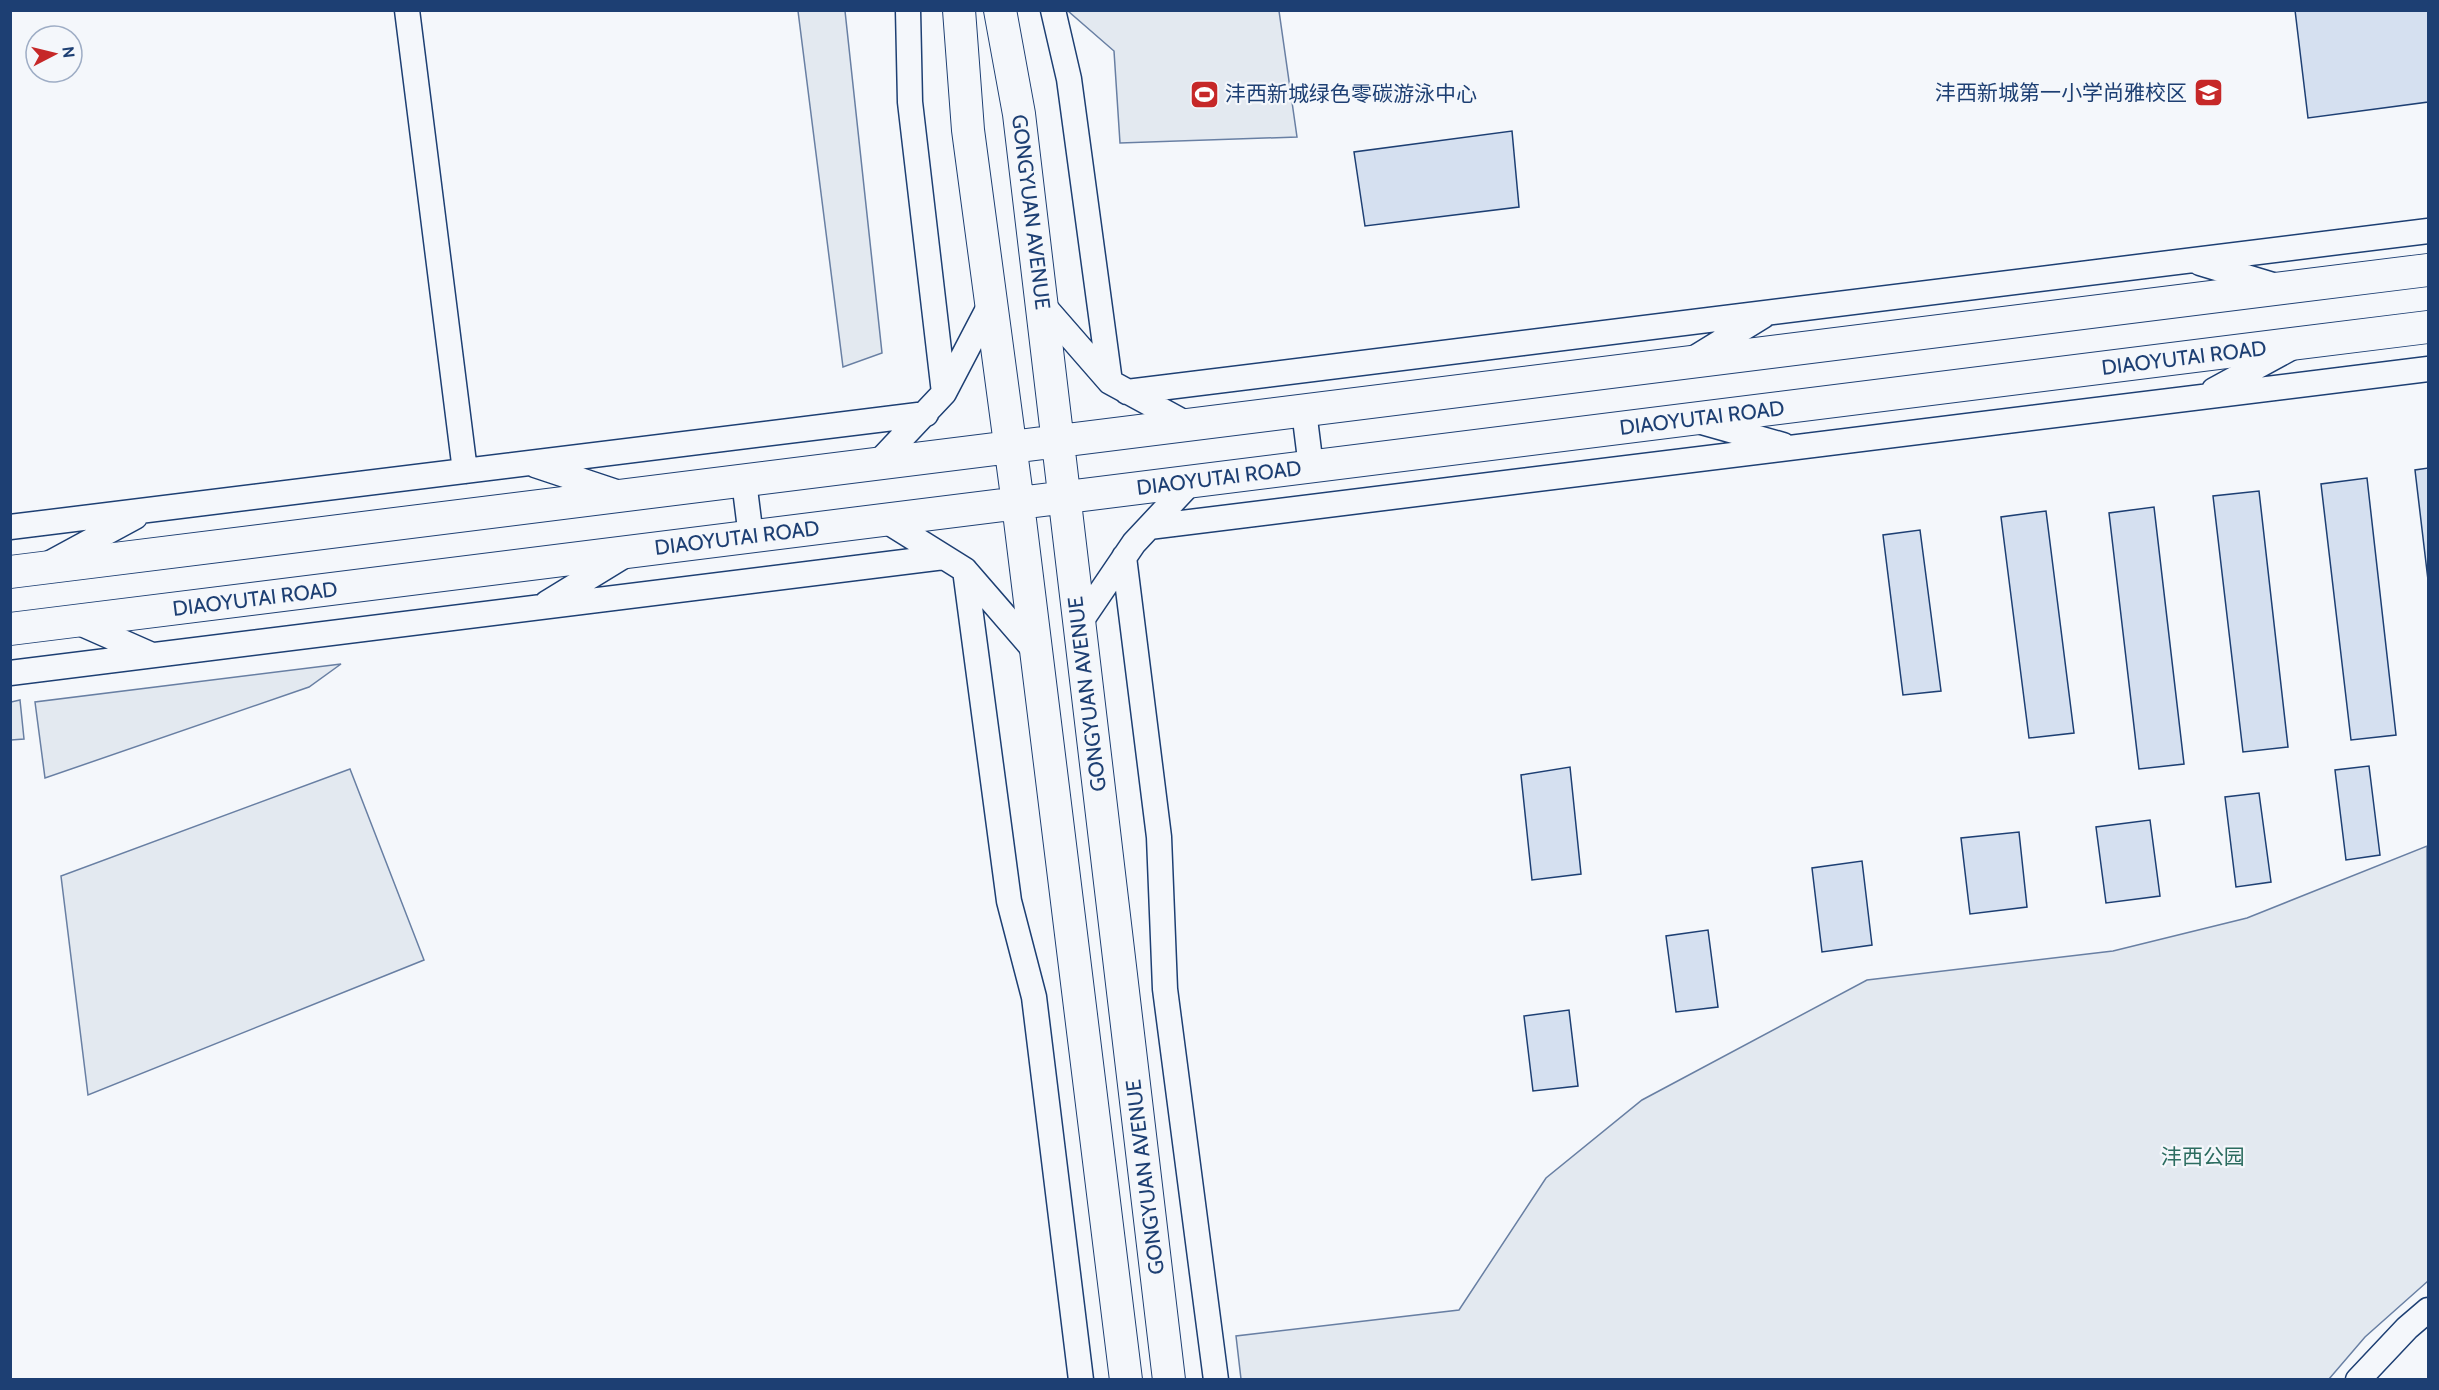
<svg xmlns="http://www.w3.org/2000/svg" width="2439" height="1390" viewBox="0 0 2439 1390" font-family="Cabin,'Noto Sans SC',sans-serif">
<rect width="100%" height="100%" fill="#f4f7fb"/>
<!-- green -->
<path fill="#e3e9f0" stroke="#687fa3" stroke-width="1.5" d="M798,11H845L882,353L843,367Z
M1068,11H1279L1297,137L1120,143L1114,51Z
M341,664L309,687L45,778L35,702Z
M20,700L24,739L11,740V702Z
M350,769L424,960L88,1095L61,876Z
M2427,846L2428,1281L2365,1337L2329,1379H1241L1236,1336L1459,1310L1546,1178L1642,1100L1867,980L2113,951L2247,918Z"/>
<!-- building -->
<path fill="#d5e0f0" stroke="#1d3f73" stroke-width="1.5" d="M2295,10H2428V102L2308,118Z
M1512,131L1519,207L1365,226L1354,152Z
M2428,468V580L2415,470Z
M2367,478L2396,735L2351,740L2321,484Z
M2259,491L2288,747L2243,752L2213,496Z
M2154,507L2184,764L2139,769L2109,513Z
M2046,511L2074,733L2029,738L2001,517Z
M1920,530L1941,691L1903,695L1883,535Z
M2369,766L2380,855L2346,860L2335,770Z
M1570,767L1581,874L1532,880L1521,775Z
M2259,793L2271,882L2236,887L2225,797Z
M2150,820L2160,896L2106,903L2096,827Z
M2019,832L2027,907L1970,914L1961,838Z
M1862,861L1872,945L1822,952L1812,868Z
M1708,930L1718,1007L1676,1012L1666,936Z
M1569,1010L1578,1086L1533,1091L1524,1016Z"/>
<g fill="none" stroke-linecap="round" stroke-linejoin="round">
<defs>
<path id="minor" d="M407,10L465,471
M908,10L910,102L944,393
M1053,10L1069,79L1110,382
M2200,263L2276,286
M1042,304L1110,382L1189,425
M1693,359L1763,316
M2214,390L2291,348
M1127,392L2428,231
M1304,411L1311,467
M1698,421L1783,445
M877,464L944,393L990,305
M535,465L622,494
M744,481L751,537
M885,520L965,570L1036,652
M10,527L926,414
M1149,527L2428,369
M1124,557L1159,837L1165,989L1216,1380
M50,563L135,517
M965,570L1009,901L1034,997L1081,1380
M547,603L627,554
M75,621L152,655
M1079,624L1134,543L1192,481
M10,673L944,557
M2358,1380L2407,1328L2428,1310"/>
<path id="major" d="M959,10L968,130L1018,504L1126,1380
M1000,10L1019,114L1169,1380
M10,572L2428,270
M10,629L2428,327"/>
</defs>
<!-- minor casing -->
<use href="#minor" stroke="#1d3f73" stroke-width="27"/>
<!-- major casing -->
<use href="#major" stroke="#1d3f73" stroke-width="34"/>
<!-- minor -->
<use href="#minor" stroke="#f4f7fb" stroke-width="24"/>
<!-- major -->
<use href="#major" stroke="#f4f7fb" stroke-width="32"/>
</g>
<!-- icons -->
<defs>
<symbol id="school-square" viewBox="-11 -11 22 22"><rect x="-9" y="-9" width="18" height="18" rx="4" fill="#c62828" stroke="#f4f7fb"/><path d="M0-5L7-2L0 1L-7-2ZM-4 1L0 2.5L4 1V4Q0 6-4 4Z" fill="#fff"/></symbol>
<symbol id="stadium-square" viewBox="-11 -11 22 22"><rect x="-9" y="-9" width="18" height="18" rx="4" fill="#c62828" stroke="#f4f7fb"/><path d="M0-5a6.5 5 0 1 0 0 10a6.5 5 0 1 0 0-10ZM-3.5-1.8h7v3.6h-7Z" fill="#fff"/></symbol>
</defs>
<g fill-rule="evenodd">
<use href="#school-square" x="2192" y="76" width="33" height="33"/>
<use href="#stadium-square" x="1188" y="78" width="33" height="33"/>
</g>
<g text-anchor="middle" stroke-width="4.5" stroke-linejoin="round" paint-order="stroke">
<!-- poi labels -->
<g font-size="21" fill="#1d3f73" stroke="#f4f7fb" text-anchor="end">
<text x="2187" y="100">沣西新城第一小学尚雅校区</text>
<text x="1225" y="101" text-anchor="start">沣西新城绿色零碳游泳中心</text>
</g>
<!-- street labels -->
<g font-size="21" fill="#1d3f73" stroke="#f4f7fb">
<text transform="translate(1031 212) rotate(83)" y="7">GONGYUAN AVENUE</text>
<text transform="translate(2184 358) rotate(-7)" y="7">DIAOYUTAI ROAD</text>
<text transform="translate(1702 418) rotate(-7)" y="7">DIAOYUTAI ROAD</text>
<text transform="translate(1219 478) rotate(-7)" y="7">DIAOYUTAI ROAD</text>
<text transform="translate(737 538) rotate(-7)" y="7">DIAOYUTAI ROAD</text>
<text transform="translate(255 599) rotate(-7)" y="7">DIAOYUTAI ROAD</text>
<text transform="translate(1087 694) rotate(-97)" y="7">GONGYUAN AVENUE</text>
<text transform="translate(1145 1177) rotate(-97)" y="7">GONGYUAN AVENUE</text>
</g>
<!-- park labels -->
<g font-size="21" fill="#2c6c60" stroke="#f4f7fb">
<text x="2203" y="1164">沣西公园</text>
</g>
</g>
<!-- border -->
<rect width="2439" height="1390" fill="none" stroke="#1d3f73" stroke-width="24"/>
<!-- north arrow -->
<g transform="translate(54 54) rotate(83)"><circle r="28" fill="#f4f7fb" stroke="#9eadc5" stroke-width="1.5"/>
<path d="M0-4.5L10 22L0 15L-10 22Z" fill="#c62828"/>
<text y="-9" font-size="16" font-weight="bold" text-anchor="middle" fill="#1d3f73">N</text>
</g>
</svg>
